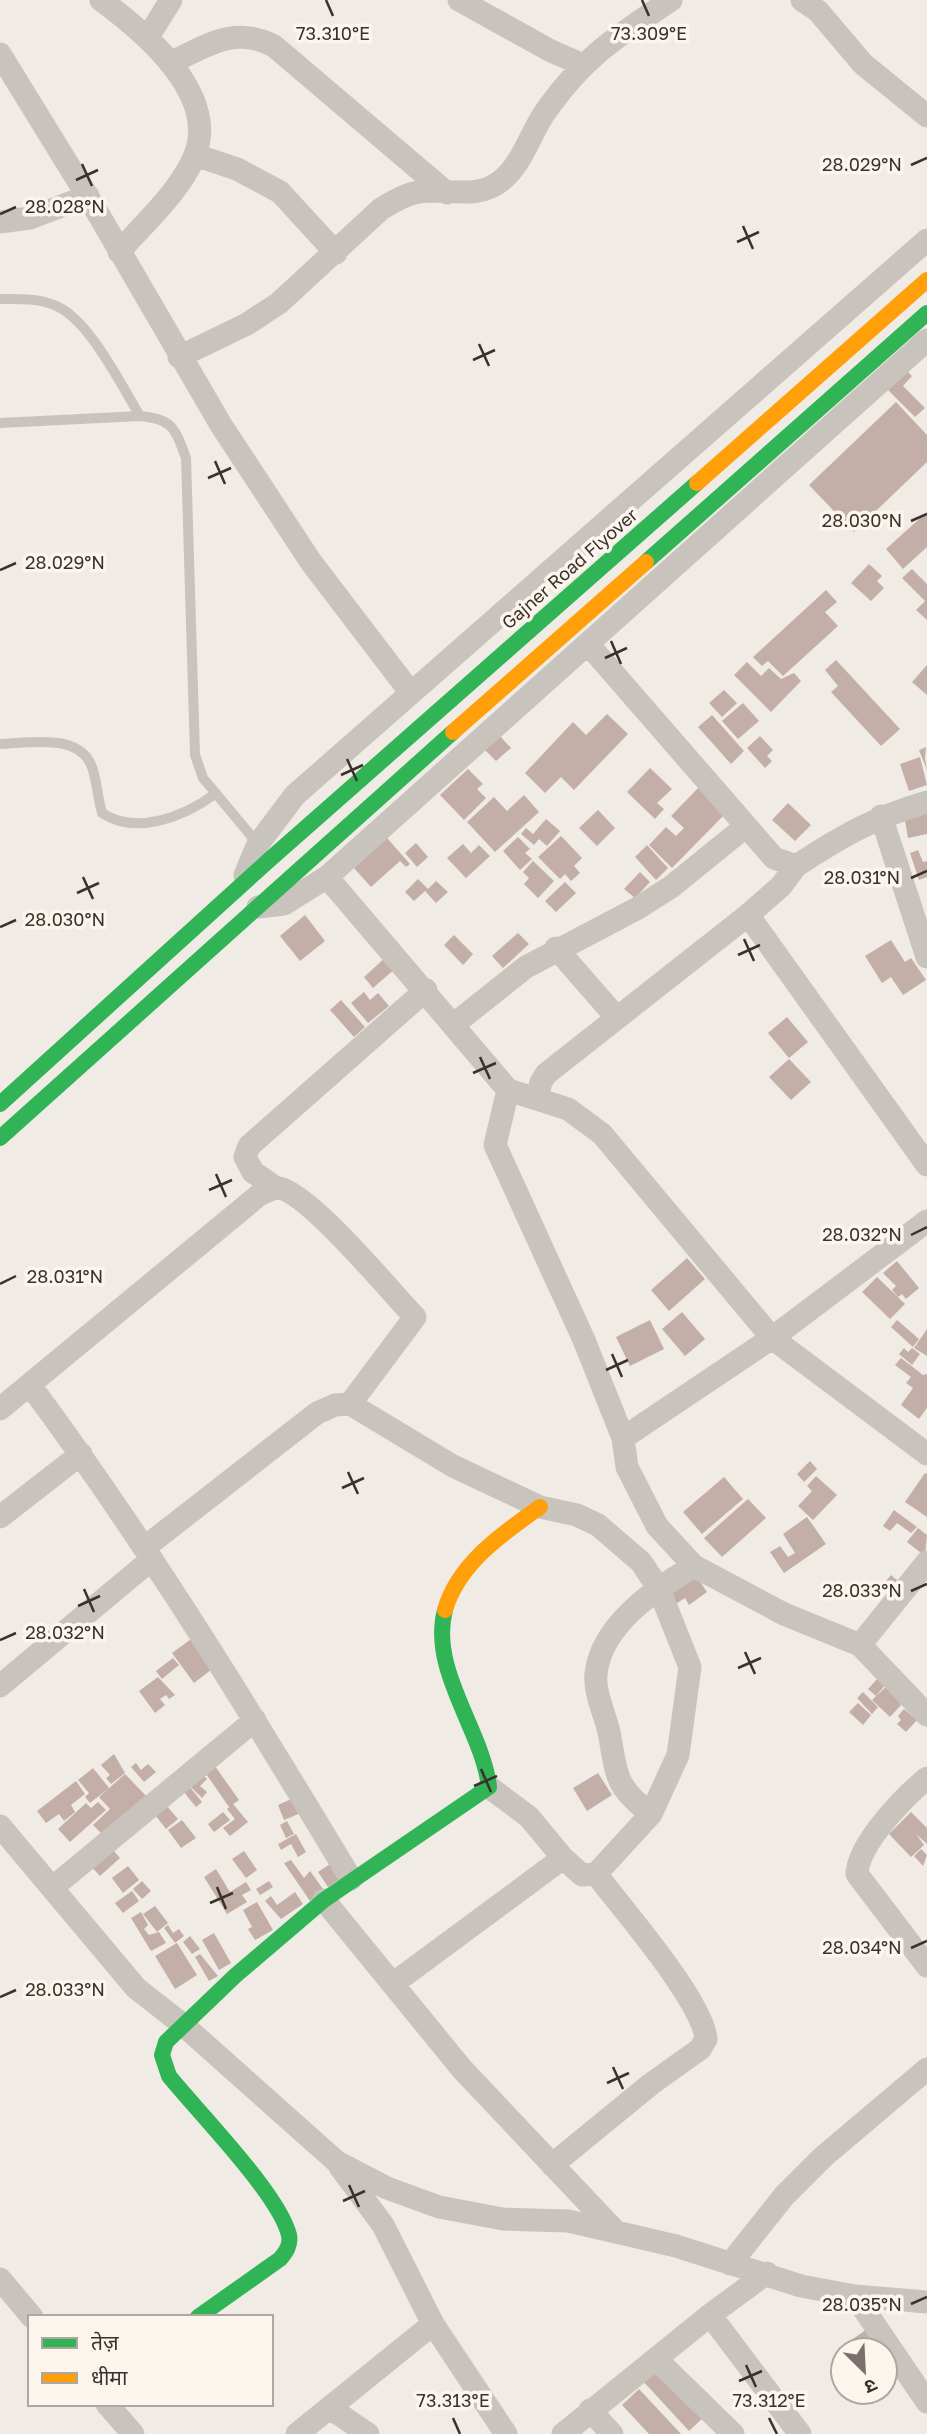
<svg xmlns="http://www.w3.org/2000/svg" width="927" height="2434" viewBox="0 0 927 2434" font-family="'Golos Text','Noto Sans Devanagari',sans-serif">
<rect width="100%" height="100%" fill="#f0ebe5"/>
<!-- building -->
<path fill="#c3afa7" d="M906,370L912,376L903,386L925,408L915,417L887,389Z
M896,402L927,435V462L854,532L809,485Z
M927,512V547L903,569L886,549Z
M869,564L882,576L877,581L884,588L871,601L851,583Z
M912,569L927,584V620L916,610L925,601L902,578Z
M826,590L837,602L825,612L838,626L783,676L768,661L762,666L753,657Z
M836,660L900,729L881,746L831,692L838,686L825,670Z
M747,662L761,676L769,668L781,679L794,673L801,681L771,712L734,675Z
M927,665V695L912,682Z
M724,690L737,703L722,717L709,703Z
M743,703L759,721L738,739L722,721Z
M607,714L628,734L574,790L561,777L545,793L525,773L573,722L586,735Z
M712,715L744,751L731,764L698,727Z
M498,734L511,748L496,761L483,748Z
M760,736L773,750L767,756L772,761L765,768L747,748Z
M926,747L925,758L927,770L919,750Z
M920,757L927,785L909,791L900,764Z
M650,768L672,789L657,803L664,809L655,819L627,792Z
M468,769L483,784L477,789L486,798L464,820L440,795Z
M701,785L728,811L672,868L649,845L666,827L676,836L684,828L671,816Z
M524,795L539,812L495,852L467,822L494,797L507,811Z
M788,803L811,825L795,841L772,820Z
M598,810L615,828L597,846L579,828Z
M927,810V834L908,838L904,815Z
M546,819L560,831L547,846L539,839L534,845L521,834L526,828L533,834Z
M561,836L582,858L574,866L580,873L571,881L565,874L560,879L538,857Z
M518,837L530,849L525,853L532,859L520,870L503,851Z
M387,838L410,864L406,867L400,861L371,887L354,868Z
M416,843L428,857L417,867L405,853Z
M463,844L471,853L479,845L490,856L466,878L447,858Z
M647,845L668,868L656,880L635,857Z
M918,850L923,862L927,861V877L919,880L910,853Z
M533,861L554,881L538,898L524,884L529,878L523,872Z
M640,872L650,882L635,898L624,889Z
M418,879L428,889L436,881L448,892L436,903L425,891L414,901L405,892Z
M565,882L576,893L556,912L545,901Z
M305,915L325,941L300,961L280,936Z
M518,933L529,944L503,968L492,956Z
M454,935L473,954L463,965L444,945Z
M891,940L905,962L911,958L926,980L903,995L891,977L882,983L865,956Z
M386,957L396,968L373,988L364,977Z
M364,992L370,1000L378,993L389,1006L368,1023L351,1003Z
M341,1000L365,1027L354,1037L330,1010Z
M787,1017L808,1042L789,1058L768,1033Z
M789,1059L811,1082L791,1100L769,1077Z
M687,1258L705,1279L669,1311L651,1290Z
M897,1261L919,1288L906,1299L902,1294L898,1297L892,1290L896,1286L883,1273Z
M877,1277L905,1304L890,1319L862,1292Z
M682,1312L705,1339L685,1356L662,1329Z
M650,1320L664,1349L630,1366L616,1337Z
M897,1320L919,1339L913,1347L891,1327Z
M927,1329V1356L914,1348Z
M904,1348L908,1352L912,1348L920,1354L912,1365L899,1354Z
M901,1358L923,1375L927,1374V1408L919,1419L901,1405L913,1388L906,1383L911,1377L895,1365Z
M810,1461L817,1469L804,1482L797,1474Z
M925,1473L927,1474V1517L905,1502Z
M816,1476L837,1495L813,1520L798,1506L812,1491L807,1486Z
M724,1477L743,1499L702,1534L683,1512Z
M748,1499L766,1518L722,1557L704,1538Z
M894,1510L917,1527L911,1533L897,1523L890,1531L883,1526Z
M807,1517L826,1544L784,1573L770,1552L780,1546L788,1557L795,1553L783,1534Z
M918,1528L927,1535L925,1556L907,1542Z
M891,1575L899,1582L891,1592L883,1585Z
M697,1577L707,1592L689,1605L685,1598L674,1605L668,1596Z
M194,1637L216,1666L194,1683L172,1653Z
M173,1658L179,1665L162,1679L156,1671Z
M158,1677L175,1695L169,1699L166,1695L160,1699L165,1705L155,1713L139,1691Z
M878,1678L886,1684L876,1696L868,1689Z
M889,1684L901,1705L890,1717L872,1700Z
M863,1692L878,1707L872,1714L857,1698Z
M858,1703L871,1715L863,1725L849,1712Z
M904,1709L917,1720L906,1732L897,1724L901,1720L898,1716Z
M114,1754L125,1773L111,1784L106,1778L110,1775L101,1765Z
M212,1762L239,1800L229,1807L202,1768Z
M136,1763L141,1770L148,1764L156,1772L144,1782L131,1767Z
M93,1768L109,1788L90,1803L85,1797L89,1793L78,1780Z
M201,1773L207,1779L200,1786L207,1792L202,1798L189,1785Z
M598,1773L612,1795L587,1811L573,1788Z
M125,1774L149,1799L106,1838L93,1825L110,1809L99,1797Z
M76,1781L85,1794L71,1805L75,1812L64,1821L59,1814L46,1823L37,1811Z
M185,1781L202,1802L196,1807L179,1786Z
M296,1797L303,1812L284,1820L278,1805Z
M160,1798L178,1819L166,1829L149,1807Z
M98,1802L106,1810L70,1842L58,1829L86,1803L91,1808Z
M233,1804L248,1822L230,1836L223,1828L235,1819L227,1809Z
M223,1812L230,1820L214,1832L208,1824Z
M911,1812L927,1828V1844L916,1834L924,1845L911,1857L889,1834Z
M182,1820L196,1838L181,1848L168,1830Z
M287,1821L294,1834L286,1838L280,1825Z
M296,1834L306,1852L298,1857L291,1844L281,1850L278,1844Z
M107,1843L120,1858L100,1876L86,1861Z
M921,1849L927,1855L923,1866L914,1856Z
M244,1851L257,1870L246,1878L232,1859Z
M291,1860L304,1878L310,1871L323,1889L310,1901L284,1863Z
M333,1862L343,1877L328,1887L318,1872Z
M128,1866L139,1880L123,1893L112,1878Z
M216,1869L230,1892L246,1882L251,1890L242,1895L247,1902L227,1914L204,1877Z
M142,1881L151,1891L142,1899L133,1889Z
M269,1881L273,1887L260,1895L256,1889Z
M132,1891L139,1901L123,1913L115,1903Z
M295,1892L303,1904L281,1919L265,1901L271,1896L277,1905Z
M257,1902L273,1930L255,1940L248,1929L252,1927L243,1910Z
M155,1906L168,1923L157,1932L143,1914Z
M141,1912L148,1925L144,1929L149,1935L159,1932L166,1943L151,1951L131,1918Z
M168,1925L173,1933L179,1929L184,1936L175,1943L164,1928Z
M214,1933L231,1963L219,1970L202,1940Z
M190,1936L200,1949L192,1954L183,1942Z
M177,1943L197,1975L175,1989L155,1956Z
M200,1954L218,1976L209,1981L195,1957Z
M867,2329L882,2350H843V2353L840,2348Z
M658,2366L706,2415L689,2431L642,2380Z
M639,2389L681,2434H649L622,2405Z"/>
<g fill="none" stroke-linecap="round" stroke-linejoin="round">
<!-- lane -->
<path stroke="#c9c3be" stroke-width="10" d="M0,299C18,299 37,298 54,305C88,317 121,385 140,416
M0,423L140,416C174,419 175,429 186,458L195,755L203,778L258,844
M0,744C31,743 82,732 93,770C97,784 98,799 102,813C137,836 185,816 215,794"/>
<!-- street -->
<path stroke="#c9c3be" stroke-width="23" d="M101,0C143,31 219,93 195,155C180,192 145,222 119,252
M459,0L551,51L581,64
M802,0L818,11L863,64L927,116
M148,37L171,0
M0,54L96,210L221,425L311,562L411,693
M170,63C207,46 234,25 274,46L447,193
M195,155L237,169L280,192L336,253
M0,222L30,218L88,196
M179,357L247,324L279,303L381,209C392,202 402,196 414,193C444,186 476,202 502,180C524,162 531,130 548,108C586,55 618,36 671,0
M588,644L774,858L796,866C842,836 873,818 927,802
M881,816L927,957
M245,875L258,844L295,795L927,240
M327,877L508,1090L495,1145L584,1340L623,1438L627,1467L657,1526L694,1566L784,1614L860,1645L927,1715
M258,907L284,904L327,877L927,340
M748,915L927,1165
M556,948L617,1018
M453,1025L526,967L638,908L671,887L745,827
M508,1090L568,1109L602,1134L772,1338L927,1454
M537,1098L541,1082L546,1074L748,915L781,886L796,866
M276,1188L253,1172L245,1157L249,1146L426,990
M30,1385C147,1543 250,1711 351,1879
M0,1409L259,1195C265,1192 273,1188 279,1188C309,1193 390,1291 415,1317L350,1404
M623,1438L772,1338L927,1221
M0,1517L81,1454
M144,1548L317,1413L335,1405L350,1404L453,1466L540,1507L577,1515L598,1525L641,1562L659,1589L690,1667L678,1755L651,1814L596,1874L582,1875L563,1858L529,1817L489,1787
M860,1645L927,1562
M0,1686L152,1559
M927,1778C904,1797 858,1844 857,1874L927,1966
M651,1814C614,1786 617,1775 609,1732C605,1714 594,1693 596,1674C601,1625 655,1589 694,1566
M0,1826L136,1988L182,2024L337,2162L387,2188L439,2207L503,2219L568,2221L616,2232L676,2246L801,2286L855,2296L927,2302
M52,1888L255,1720
M324,1900L462,2069L616,2232
M394,1983L563,1858
M552,2165L651,2084L700,2049L706,2039C703,2001 621,1907 596,1874
M340,2167L383,2225L433,2324L506,2434
M730,2264L784,2196L823,2157L927,2069
M0,2279L32,2317
M855,2296L927,2402
M710,2315L800,2434
M656,2359L733,2434
M107,2404L133,2434
M330,2408L368,2434
M590,2410L612,2434
M297,2434L433,2324
M563,2434L710,2315L767,2273"/>
<!-- fast -->
<path stroke="#30b455" stroke-width="16" d="M646,562L927,313
M0,1104L268,861L697,483
M0,1138L453,732
M198,2317L280,2259C286,2252 291,2245 289,2235C279,2194 198,2112 169,2076L162,2055L166,2042L236,1975L324,1900L489,1787C483,1731 429,1670 445,1610"/>
<!-- slow -->
<path stroke="#ff9f0a" stroke-width="16" d="M697,483L927,280
M453,732L646,562
M445,1610C458,1564 503,1533 540,1507"/>
</g>
<!-- ticks -->
<path fill="none" stroke="#3b302b" stroke-width="2.5" d="M326,0L333,16M642,0L649,16M82,164L92,186M911,165L927,158M76,180L98,170M0,214L16,207M743,226L753,249M737,242L759,232M479,344L489,366M473,360L495,350M215,461L225,484M208,478L231,468M911,521L927,514M0,570L16,563M611,641L621,664M605,658L627,648M347,759L357,781M341,775L363,765M83,877L93,899M911,878L927,871M77,893L99,883M0,927L16,920M744,939L754,961M738,955L760,945M480,1057L490,1079M473,1073L496,1063M216,1174L226,1197M209,1190L232,1180M911,1235L927,1227M0,1284L16,1276M612,1354L622,1377M606,1370L628,1360M348,1472L358,1494M342,1488L364,1478M84,1589L94,1612M911,1591L927,1584M78,1606L100,1596M0,1640L16,1633M745,1652L755,1674M738,1668L761,1658M481,1769L491,1792M474,1786L497,1776M217,1887L226,1909M210,1903L233,1893M911,1948L927,1941M0,1997L16,1990M613,2067L623,2089M607,2083L629,2073M349,2185L359,2207M343,2201L365,2191M911,2304L927,2297M746,2365L756,2387M739,2381L762,2371M453,2418L460,2434M769,2418L777,2434"/>
<g text-anchor="middle" stroke-width="7" stroke-linejoin="round" paint-order="stroke">
<!-- street labels -->
<g font-size="18" fill="#3b302b" stroke="#fbf5ee">
<text transform="translate(570 569) rotate(-41)" y="6">Gajner Road Flyover</text>
</g>
</g>
<g font-size="18" text-anchor="middle" fill="#3b302b" stroke="#fbf5ee" stroke-width="7" stroke-linejoin="round" paint-order="stroke">
<text x="333" y="40">73.310°E</text>
<text x="649" y="40">73.309°E</text>
<text x="862" y="171">28.029°N</text>
<text x="65" y="213">28.028°N</text>
<text x="862" y="527">28.030°N</text>
<text x="65" y="569">28.029°N</text>
<text x="862" y="884">28.031°N</text>
<text x="65" y="926">28.030°N</text>
<text x="862" y="1241">28.032°N</text>
<text x="65" y="1283">28.031°N</text>
<text x="862" y="1597">28.033°N</text>
<text x="65" y="1639">28.032°N</text>
<text x="862" y="1954">28.034°N</text>
<text x="65" y="1996">28.033°N</text>
<text x="862" y="2311">28.035°N</text>
<text x="453" y="2407">73.313°E</text>
<text x="769" y="2407">73.312°E</text>
</g>
<!-- legend -->
<rect x="28" y="2315" width="245" height="91" fill="#fbf5ee" stroke="#aea6a0" stroke-width="2"/>
<rect x="42" y="2338" width="35" height="10" fill="#30b455" stroke="#aea6a0" stroke-width="2"/>
<text x="91" y="2350" font-size="21" fill="#3b302b">तेज़</text>
<rect x="42" y="2373" width="35" height="10" fill="#ff9f0a" stroke="#aea6a0" stroke-width="2"/>
<text x="91" y="2385" font-size="21" fill="#3b302b">धीमा</text>
<!-- north arrow -->
<g transform="translate(864 2371) rotate(156)"><circle r="33" fill="#fbf5ee" stroke="#aea6a0" stroke-width="2"/>
<path d="M0-5L12 26L0 18L-12 26Z" fill="#7a716c"/>
<text y="-10" font-size="19" font-weight="bold" text-anchor="middle" fill="#3b302b">उ</text>
</g>
</svg>
